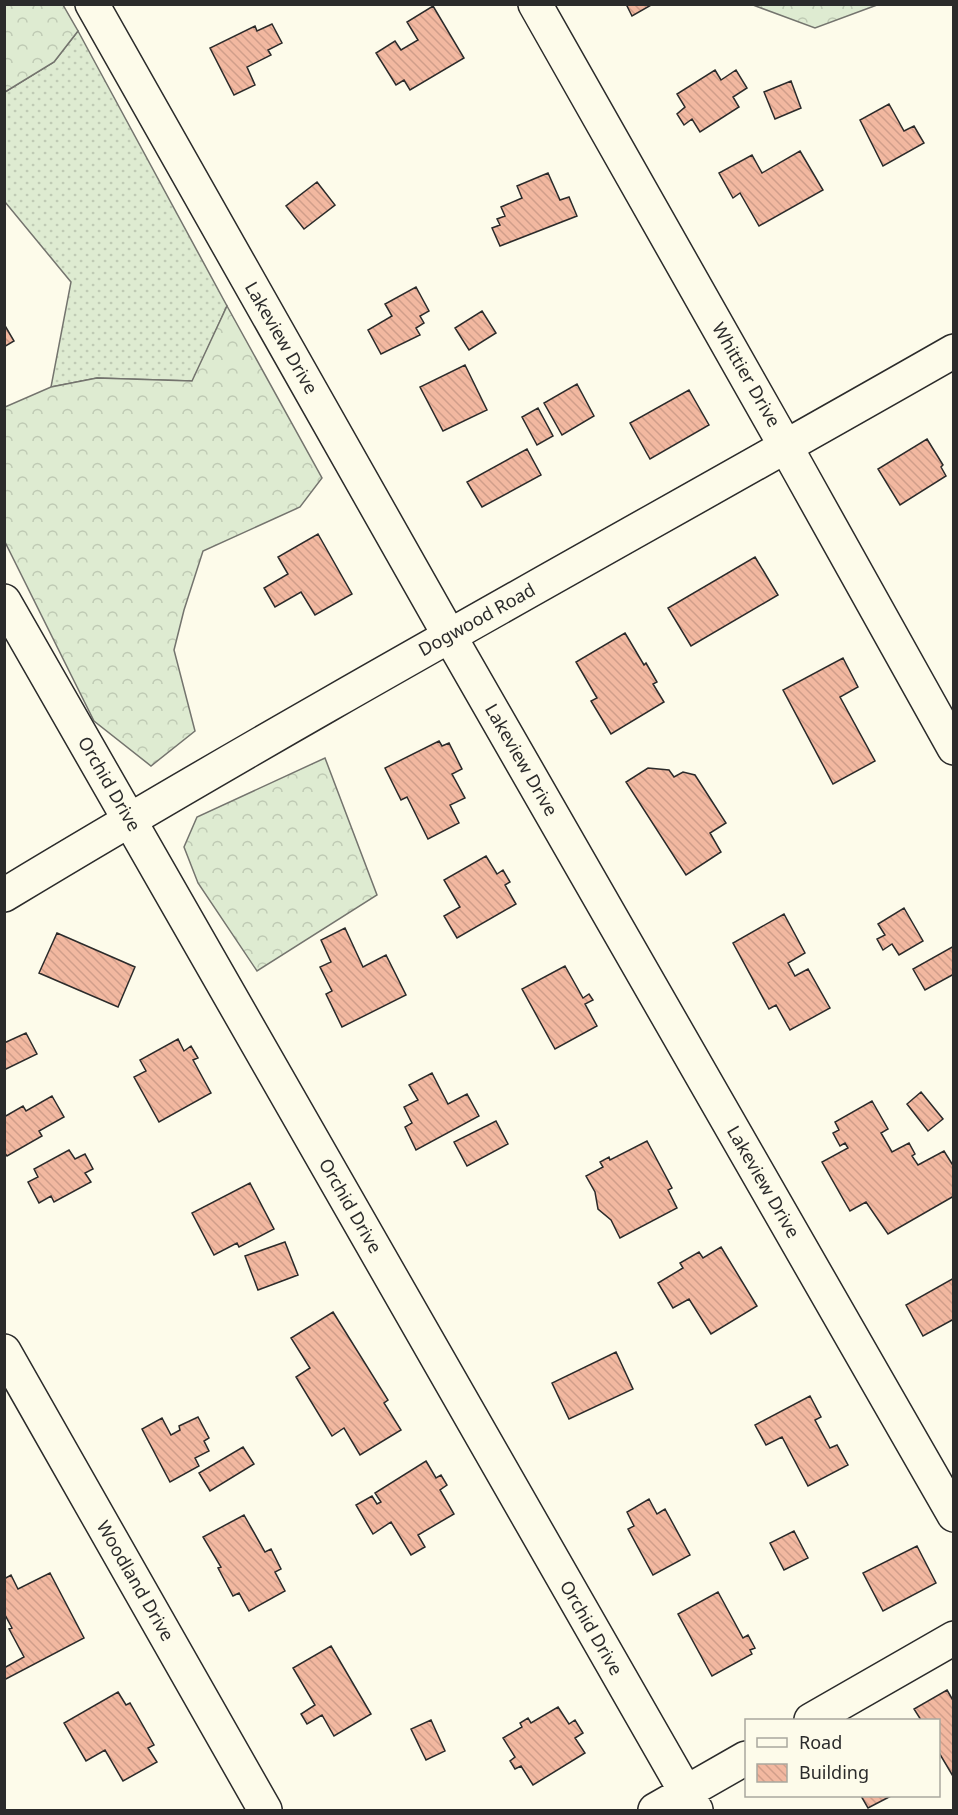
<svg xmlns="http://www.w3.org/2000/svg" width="958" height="1815" viewBox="0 0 958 1815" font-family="'Noto Sans',sans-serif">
<defs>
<pattern id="grass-dots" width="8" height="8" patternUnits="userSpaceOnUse" patternTransform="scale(1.5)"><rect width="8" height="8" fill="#deebd1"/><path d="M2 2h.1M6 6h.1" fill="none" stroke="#bfcab4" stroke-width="1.8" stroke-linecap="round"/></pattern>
<pattern id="forest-crowns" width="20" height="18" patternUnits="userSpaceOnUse" patternTransform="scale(1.5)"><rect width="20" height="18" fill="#deebd1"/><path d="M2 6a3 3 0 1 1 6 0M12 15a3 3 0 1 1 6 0" fill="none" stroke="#bfcab4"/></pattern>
<pattern id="building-back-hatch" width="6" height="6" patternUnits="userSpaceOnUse" patternTransform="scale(1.5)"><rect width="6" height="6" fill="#f2b8a0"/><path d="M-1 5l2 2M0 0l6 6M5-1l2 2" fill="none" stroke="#d09e8a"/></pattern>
</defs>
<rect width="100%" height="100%" fill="#fdfbea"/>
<!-- grass -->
<path fill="url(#grass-dots)" stroke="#74746e" stroke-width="1.5" d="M78,31L227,306L193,381L97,378L51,387L71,282L5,202V92L54,62Z"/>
<!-- forest -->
<path fill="url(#forest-crowns)" stroke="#74746e" stroke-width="1.5" d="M5,4L63,5L78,31L54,62L5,92Z
M753,5H877L815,28Z
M227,306L322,478L300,507L203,551L184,610L174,650L195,731L151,766L94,721L5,542V407L51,387L97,378L192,381Z
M325,758L377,895L257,971L198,883L184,847L197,817Z"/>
<!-- building -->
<path fill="url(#building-back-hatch)" stroke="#2b2b2b" stroke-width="1.5" d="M626,4H653L632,16Z
M433,6L464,58L410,90L404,80L396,85L376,53L395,41L401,50L418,40L407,22Z
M272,24L282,43L268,50L271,55L247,67L255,85L234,95L210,48L255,26L257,31Z
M715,70L721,80L736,70L747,88L733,97L739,107L700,132L692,119L684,125L677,114L685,107L677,94Z
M791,81L801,108L775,119L764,92Z
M889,104L904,131L914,126L924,143L883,166L860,120Z
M800,151L823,190L759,226L740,193L733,198L719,173L752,155L762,173Z
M548,173L560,200L569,197L577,216L500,246L492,228L500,225L497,219L505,216L501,207L522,198L517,186Z
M317,182L335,205L304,229L286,206Z
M416,287L429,311L420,316L424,323L416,328L420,335L381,354L368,330L392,316L385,304Z
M482,311L496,333L469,350L455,328Z
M4,324L14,341L4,347Z
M465,365L487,410L443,431L420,387Z
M577,384L594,416L562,435L544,403Z
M689,390L709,425L650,459L630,423Z
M538,408L553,436L537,445L522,417Z
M927,439L943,465L941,467L946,476L900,505L878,469Z
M527,449L541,475L482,507L467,482Z
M318,534L352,594L315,615L301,592L275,607L264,588L288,574L278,557Z
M755,557L778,595L691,646L668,608Z
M625,633L644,665L646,663L657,682L653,684L664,702L611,734L591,701L597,698L576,662Z
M843,658L858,687L840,697L875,761L833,784L783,690Z
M439,741L442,746L449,743L462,769L452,774L465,798L450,805L459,823L428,839L407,797L401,800L385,768Z
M648,768L669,770L674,777L683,772L695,775L726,823L710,833L721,852L686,875L626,782Z
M486,856L497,874L503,870L510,882L505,885L516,904L457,938L444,916L460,907L444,880Z
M904,908L923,941L899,955L892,944L883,950L877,939L885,935L878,924Z
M784,914L805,953L788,963L795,976L808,969L830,1008L790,1030L776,1005L769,1009L733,943Z
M345,928L363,967L386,955L406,995L342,1027L326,994L332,991L320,967L331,962L321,940Z
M57,933L135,967L118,1007L39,973Z
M954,946V974L925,990L913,969Z
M565,966L583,998L589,994L593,1000L585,1004L597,1026L555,1049L522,989Z
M26,1033L37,1054L4,1070V1043Z
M178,1039L184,1051L191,1046L198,1058L193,1060L211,1093L159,1122L134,1077L146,1071L140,1060Z
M432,1073L448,1104L467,1094L479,1116L416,1150L405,1127L412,1123L404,1107L418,1100L409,1085Z
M921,1092L943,1119L928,1131L907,1104Z
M52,1096L64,1117L39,1131L42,1136L7,1156L4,1152V1117L23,1106L26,1111Z
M872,1101L888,1129L881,1133L892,1152L909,1143L915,1154L912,1156L918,1165L944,1151L954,1167V1196L888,1234L866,1202L850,1211L822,1162L848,1148L845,1143L840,1146L833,1133L839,1130L835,1122Z
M496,1121L508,1144L467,1166L454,1142Z
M647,1141L672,1188L668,1190L677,1208L620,1238L611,1220L598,1209L595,1192L586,1176L603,1167L600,1162L609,1157L610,1160Z
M69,1150L75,1159L85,1154L93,1169L85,1173L91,1182L54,1202L51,1196L39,1203L28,1182L38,1177L34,1169Z
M250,1183L274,1229L239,1247L237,1243L214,1255L192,1213Z
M285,1242L298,1275L258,1290L245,1256Z
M721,1247L757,1306L711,1334L689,1299L673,1308L658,1283L683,1268L680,1263L699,1252L703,1258Z
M954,1278V1319L923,1336L906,1305Z
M333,1312L388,1400L384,1403L401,1430L360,1455L344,1428L332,1436L296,1377L310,1368L291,1338Z
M616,1352L633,1389L569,1419L552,1383Z
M810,1396L821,1417L815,1420L830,1448L837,1445L848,1465L808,1486L782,1437L766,1445L755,1425Z
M198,1417L209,1438L204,1441L209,1451L195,1458L199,1466L170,1482L142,1429L162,1418L171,1435L180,1430L179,1426Z
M243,1447L254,1464L210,1491L199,1473Z
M426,1461L436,1478L441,1475L447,1485L440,1490L454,1514L418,1535L425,1547L411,1555L391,1522L373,1534L356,1505L372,1496L377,1504L381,1502L375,1493Z
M649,1499L657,1514L665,1509L690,1555L653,1575L628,1529L634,1526L627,1512Z
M244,1515L265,1552L271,1549L281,1569L275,1572L285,1591L249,1611L239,1593L233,1596L218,1568L221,1567L203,1537Z
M794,1531L808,1558L784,1570L770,1543Z
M917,1546L936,1583L883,1611L863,1573Z
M50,1573L84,1638L4,1680V1668L24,1657L9,1629L12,1628L4,1613V1579L11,1575L18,1589Z
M718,1592L743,1638L748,1635L755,1648L750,1650L752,1654L712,1676L678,1614Z
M331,1646L371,1714L334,1736L322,1715L307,1724L301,1714L315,1705L293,1668Z
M947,1690L954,1702V1778L938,1751V1720H921L914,1709Z
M118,1692L126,1705L130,1703L154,1745L148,1748L157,1762L123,1781L105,1750L86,1761L64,1723Z
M558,1707L569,1724L575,1720L583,1733L575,1738L585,1753L533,1785L521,1766L515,1769L510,1761L515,1757L503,1738L522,1727L520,1723L528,1718L531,1723Z
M431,1720L445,1751L426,1760L411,1729Z
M861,1796H891L868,1808Z"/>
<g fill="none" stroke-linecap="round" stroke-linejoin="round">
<defs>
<path id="minor" d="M92,4L449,635L954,1515
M535,4L786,447L954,748
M4,601L696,1810
M4,895C317,706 637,532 954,351
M4,1351L265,1810
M811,1720L954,1638
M655,1810L746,1758"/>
</defs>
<!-- minor casing -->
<use href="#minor" stroke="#2b2b2b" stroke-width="36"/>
<!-- minor -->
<use href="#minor" stroke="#fdfbea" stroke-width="33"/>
</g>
<g text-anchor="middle" stroke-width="4.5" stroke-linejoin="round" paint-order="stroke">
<!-- street labels -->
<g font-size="18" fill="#2b2b2b" stroke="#fdfbea">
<text transform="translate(281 338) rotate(60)" y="6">Lakeview Drive</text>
<text transform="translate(746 375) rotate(60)" y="6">Whittier Drive</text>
<text transform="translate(477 620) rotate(-29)" y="6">Dogwood Road</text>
<text transform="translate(521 760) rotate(60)" y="6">Lakeview Drive</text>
<text transform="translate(109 784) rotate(60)" y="6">Orchid Drive</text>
<text transform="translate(763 1182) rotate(60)" y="6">Lakeview Drive</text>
<text transform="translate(350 1206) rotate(60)" y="6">Orchid Drive</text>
<text transform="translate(135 1581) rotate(60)" y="6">Woodland Drive</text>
<text transform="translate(591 1628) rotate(60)" y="6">Orchid Drive</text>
</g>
</g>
<!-- border -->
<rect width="958" height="1815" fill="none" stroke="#2b2b2b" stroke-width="12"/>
<!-- legend -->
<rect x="745" y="1719" width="195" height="78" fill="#fdfbea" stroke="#a9a89e" stroke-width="1.5"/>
<rect x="757" y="1738" width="30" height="9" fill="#fdfbea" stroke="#a9a89e" stroke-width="1.5"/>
<text x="799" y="1749" font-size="18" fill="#2b2b2b">Road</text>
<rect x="757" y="1764" width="30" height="18" fill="url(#building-back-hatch)" stroke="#a9a89e" stroke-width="1.5"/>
<text x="799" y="1779" font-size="18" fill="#2b2b2b">Building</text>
</svg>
